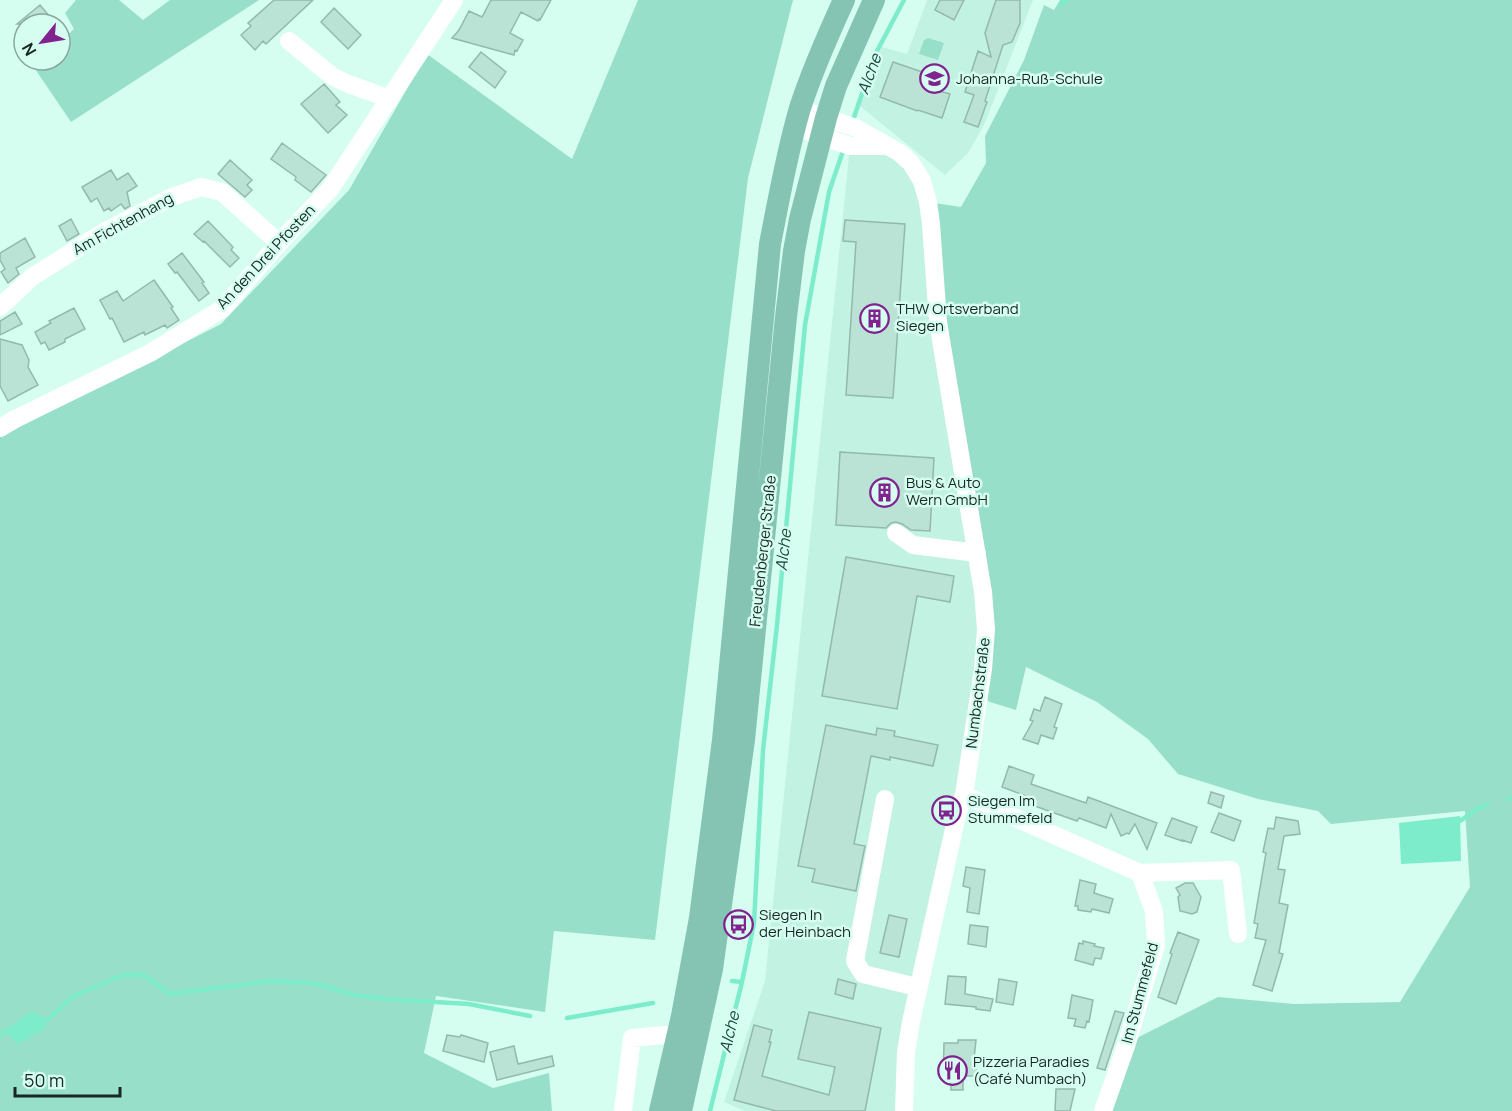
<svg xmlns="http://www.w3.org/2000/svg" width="1512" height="1111" viewBox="0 0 1512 1111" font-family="Manrope,sans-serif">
<rect width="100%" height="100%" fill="#d5fef0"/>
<!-- built -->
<path fill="#c2f3e2" d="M927,0H1033L985,123L968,153L945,175L856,103L882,47L907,54Z
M850,146H885L922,181L986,629L935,912L904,1111H745L724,1102L765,981Z"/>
<!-- green -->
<path fill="#98dfc9" d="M76,0H119L143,20L170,0H259L71,122L33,66L39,60H60V42L74,29L65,13Z
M638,0H793L748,178L655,940L554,931L545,1012L436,996L424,1053L493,1088L549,1073L552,1111H0V437L221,324L349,190L427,54L572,159Z
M1060,0H1512V1111H1103L1127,1043L1218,997L1294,1004L1400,1002L1470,887L1465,811L1331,824L1318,811L1258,799L1178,774L1148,739L1097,702L1026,667L1016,710L990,702L980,696L983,669L928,202L961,207L986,163L985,136L1024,60L1044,5L1054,10Z
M928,38L944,43L938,60L919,54L924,40Z"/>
<!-- water -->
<path fill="#7deccb" d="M1460,816L1461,861L1401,864L1399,823Z
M32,1011L47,1020L45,1028L18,1044L5,1031Z"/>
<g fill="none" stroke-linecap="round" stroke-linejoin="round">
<!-- stream -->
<path stroke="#7deccb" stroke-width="4.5" d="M1061,5L1066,0
M852,123L876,53L904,0
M1508,799L1512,798
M1460,821L1480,807L1488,805
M732,981L742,982
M567,1018L653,1003
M42,1021L47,1020L74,996L123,975H144L170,994L271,981L314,983L354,995L386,999L469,1004L530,1016
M0,1035L5,1031L10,1029
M710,1111L742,982L754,923L763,750L777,625L805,325L829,192L844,148"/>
</g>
<!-- building -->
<path fill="#bbe3d5" stroke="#92b9ac" stroke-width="1.5" d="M274,0H313L266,44L263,41L255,50L241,35L251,26L248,23Z
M491,0H551L540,20L539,19L538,21L521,12L510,33L523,40L517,51L515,50L514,55L452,38L459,30L469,11L482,17Z
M940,0H964L954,20L935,10Z
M996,0H1020V23L1012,42L1003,45L985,101L987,102L978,127L964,122L974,95L965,92L978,51L991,57L985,33Z
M40,5L56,24H17Z
M334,8L361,35L348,49L321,22Z
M481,52L506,72L495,88L469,67Z
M893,62L943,79L939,91L950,94L942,118L918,110L917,111L880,97Z
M324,84L340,102L336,105L347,115L328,133L301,104Z
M282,143L326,175L311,192L295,180L296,177L271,159Z
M230,160L252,180L247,185L252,190L245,197L218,174Z
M111,170L117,180L128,173L137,186L127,192L130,206L125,209L121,204L111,211L109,208L104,211L97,198L91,202L82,187Z
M71,219L79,234L67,241L59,226Z
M845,220L905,224L893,398L846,395L856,242L843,241Z
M208,221L233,247L231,250L239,258L230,267L204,241L203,242L194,234Z
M25,238L35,257L16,268L19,274L8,283L1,272L5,269L0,260V253Z
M182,253L204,282L202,283L209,293L199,301L177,272L175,273L168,264Z
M154,280L173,307L171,308L179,320L167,328L165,325L145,335L144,332L124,342L112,318L110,319L100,300L117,291L123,301Z
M74,308L85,329L65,339V342L49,350L45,342L41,344L35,332L51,323L49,321Z
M15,312L22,324L0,335V321Z
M0,339L22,345L29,360L28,367L38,385L8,401L0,386Z
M840,452L934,458L930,531L911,530L902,524L896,522L891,523L886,528L836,525Z
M846,557L954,576L950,602L917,596L897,709L822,696Z
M1045,697L1062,704L1054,727L1057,728L1053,739L1041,735L1038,744L1023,739L1033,721L1030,720L1034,709L1040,711Z
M826,725L876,735L877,728L895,731L894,736L938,745L933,766L890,757V760L871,756L854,844L865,846L856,891L812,882L815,869L798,866Z
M1009,766L1034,775L1031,784L1086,803L1088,797L1157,823L1147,849L1135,824L1129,834L1127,833L1121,836L1111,814L1106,828L1079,818L1077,821L1032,805L1034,799L1002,787Z
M1211,792L1224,796L1221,808L1208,803Z
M1219,813L1241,821L1234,841L1211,832Z
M1276,817L1298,821L1300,834L1284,836L1278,869L1285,870L1279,903L1288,905L1279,953L1283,954L1272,991L1253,985L1266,940L1255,938L1258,924L1254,923L1266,853L1263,852L1268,828L1274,829Z
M1172,818L1197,827L1191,843L1182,840V841L1165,835Z
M966,867L985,870L979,914L967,912L970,888L963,886Z
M1080,880L1096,884L1094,893L1113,899L1109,913L1092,909L1091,912L1078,910V906H1075Z
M1185,883H1193L1201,897L1197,912L1192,914L1180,911L1178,897L1180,895L1176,888Z
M889,915L907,919L899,957L880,953Z
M970,925L988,927L986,947L968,944Z
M1178,932L1199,940L1176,1004L1158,997L1172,954L1170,953Z
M1083,941L1095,944L1094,946L1104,948L1101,959L1095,958L1093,965L1075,960L1079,943L1083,944Z
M948,976L966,977L965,994L993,999L990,1011L976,1009V1007L945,1004Z
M838,979L856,984L853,999L835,994Z
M999,979L1017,982L1013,1005L996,1002Z
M1072,995L1093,1000L1089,1022L1087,1021L1085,1028L1074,1026L1076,1019L1068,1018Z
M1115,1011L1124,1013L1105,1070L1097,1068Z
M809,1012L881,1028L865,1111H776L734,1100L754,1025L772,1030L769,1042H771L762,1076L829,1095L835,1067L798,1059Z
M447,1035L460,1037L461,1035L488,1043L484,1062L443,1051Z
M958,1040H976L974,1058H977L976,1076H963V1090H951V1080H943L944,1043H958Z
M514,1046L518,1064L552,1056L554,1066L497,1080L490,1052Z
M1056,1089H1075L1070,1111H1055Z"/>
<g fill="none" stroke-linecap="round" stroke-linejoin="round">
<!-- minor -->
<path stroke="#fff" stroke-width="18" d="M289,41L332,76L346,83L390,99
M800,109L856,128L900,153L911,163L922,181L928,202L931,224L938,322L983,592L986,629L983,669L964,795L958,811L911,1022L906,1052L904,1111
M796,127L850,146H883
M0,307L32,277L102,233L172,197L201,187L222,192L279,243
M0,428L15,419L150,353L222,309L279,243L330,189L454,0
M896,533L913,545L977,553
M964,795L1140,873L1154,911L1156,945L1127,1043L1103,1111
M885,799L855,961L863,974L917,987
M1140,873L1231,870L1238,934
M623,1111L632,1038L664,1035L677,1037"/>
<!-- major -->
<path stroke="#85c3b3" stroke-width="22" d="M660,1111L682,1016L700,918L723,740L770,244C779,198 787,152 800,108C812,71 828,35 844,0
M681,1111L712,969L744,740L786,317L794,251L800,219L826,118L836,86L874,0"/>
</g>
<!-- icons -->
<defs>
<symbol id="school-ring" viewBox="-11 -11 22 22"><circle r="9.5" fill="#d5fef0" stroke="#81238f" stroke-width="1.5"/><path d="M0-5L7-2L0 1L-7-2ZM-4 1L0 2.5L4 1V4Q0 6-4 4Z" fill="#81238f"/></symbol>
<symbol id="building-ring" viewBox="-11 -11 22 22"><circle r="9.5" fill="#d5fef0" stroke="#81238f" stroke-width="1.5"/><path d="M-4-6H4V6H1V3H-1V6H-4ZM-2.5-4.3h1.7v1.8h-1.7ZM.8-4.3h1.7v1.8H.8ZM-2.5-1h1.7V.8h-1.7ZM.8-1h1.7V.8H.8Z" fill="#81238f"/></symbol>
<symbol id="bus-ring" viewBox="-11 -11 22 22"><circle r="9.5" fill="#d5fef0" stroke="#81238f" stroke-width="1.5"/><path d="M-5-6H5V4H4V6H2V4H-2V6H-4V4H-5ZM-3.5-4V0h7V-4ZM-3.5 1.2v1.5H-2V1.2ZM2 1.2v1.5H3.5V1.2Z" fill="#81238f"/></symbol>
<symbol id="restaurant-ring" viewBox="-11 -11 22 22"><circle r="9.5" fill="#d5fef0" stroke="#81238f" stroke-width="1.5"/><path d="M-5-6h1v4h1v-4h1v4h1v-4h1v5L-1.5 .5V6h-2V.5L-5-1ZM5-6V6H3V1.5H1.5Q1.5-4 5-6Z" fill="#81238f"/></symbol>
</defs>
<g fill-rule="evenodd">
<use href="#school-ring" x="918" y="62" width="33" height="33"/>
<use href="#building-ring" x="858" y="302" width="33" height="33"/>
<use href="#building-ring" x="868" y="476" width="33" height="33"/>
<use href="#bus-ring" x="930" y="794" width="33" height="33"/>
<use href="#bus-ring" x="722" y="908" width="33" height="33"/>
<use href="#restaurant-ring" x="936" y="1054" width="33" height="33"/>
</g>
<g text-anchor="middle" stroke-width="5" stroke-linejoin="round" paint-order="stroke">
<!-- poi labels -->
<g font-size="15" fill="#182722" stroke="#d5fef0" text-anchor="start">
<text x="956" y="84">Johanna-Ruß-Schule</text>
<text x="896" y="314">THW Ortsverband<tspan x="896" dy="17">Siegen</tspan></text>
<text x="906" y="488">Bus &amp; Auto<tspan x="906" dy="17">Wern GmbH</tspan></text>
<text x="968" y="806">Siegen Im<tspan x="968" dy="17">Stummefeld</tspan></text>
<text x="759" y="920">Siegen In<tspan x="759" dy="17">der Heinbach</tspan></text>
<text x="973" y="1067">Pizzeria Paradies<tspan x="973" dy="17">(Café Numbach)</tspan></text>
</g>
<!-- street labels -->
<g font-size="15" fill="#182722" stroke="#d5fef0">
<text transform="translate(123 224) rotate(-29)" y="5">Am Fichtenhang</text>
<text transform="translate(266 257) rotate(-47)" y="5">An den Drei Pfosten</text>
<text transform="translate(763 551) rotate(-84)" y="5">Freudenberger Straße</text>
<text transform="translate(978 693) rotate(-83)" y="5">Numbachstraße</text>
<text transform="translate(1140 993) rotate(-75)" y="5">Im Stummefeld</text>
</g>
<!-- water labels -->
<g font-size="16" font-style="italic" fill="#194a3d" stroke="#d5fef0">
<text transform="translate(869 74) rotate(-70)" y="6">Alche</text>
<text transform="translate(783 550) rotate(-84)" y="6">Alche</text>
<text transform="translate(729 1032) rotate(-77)" y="6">Alche</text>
</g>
</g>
<!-- north arrow -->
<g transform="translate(42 42) rotate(240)"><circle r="28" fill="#d5fef0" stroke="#89a89e" stroke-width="1.5"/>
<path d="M0-4.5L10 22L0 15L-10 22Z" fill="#81238f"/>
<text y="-9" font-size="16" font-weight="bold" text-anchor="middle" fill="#182722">N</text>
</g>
<!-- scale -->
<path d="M15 1087v9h105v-9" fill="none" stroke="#182722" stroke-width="3"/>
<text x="24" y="1087" font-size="18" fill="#182722" stroke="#d5fef0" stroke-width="4.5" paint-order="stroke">50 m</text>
</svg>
